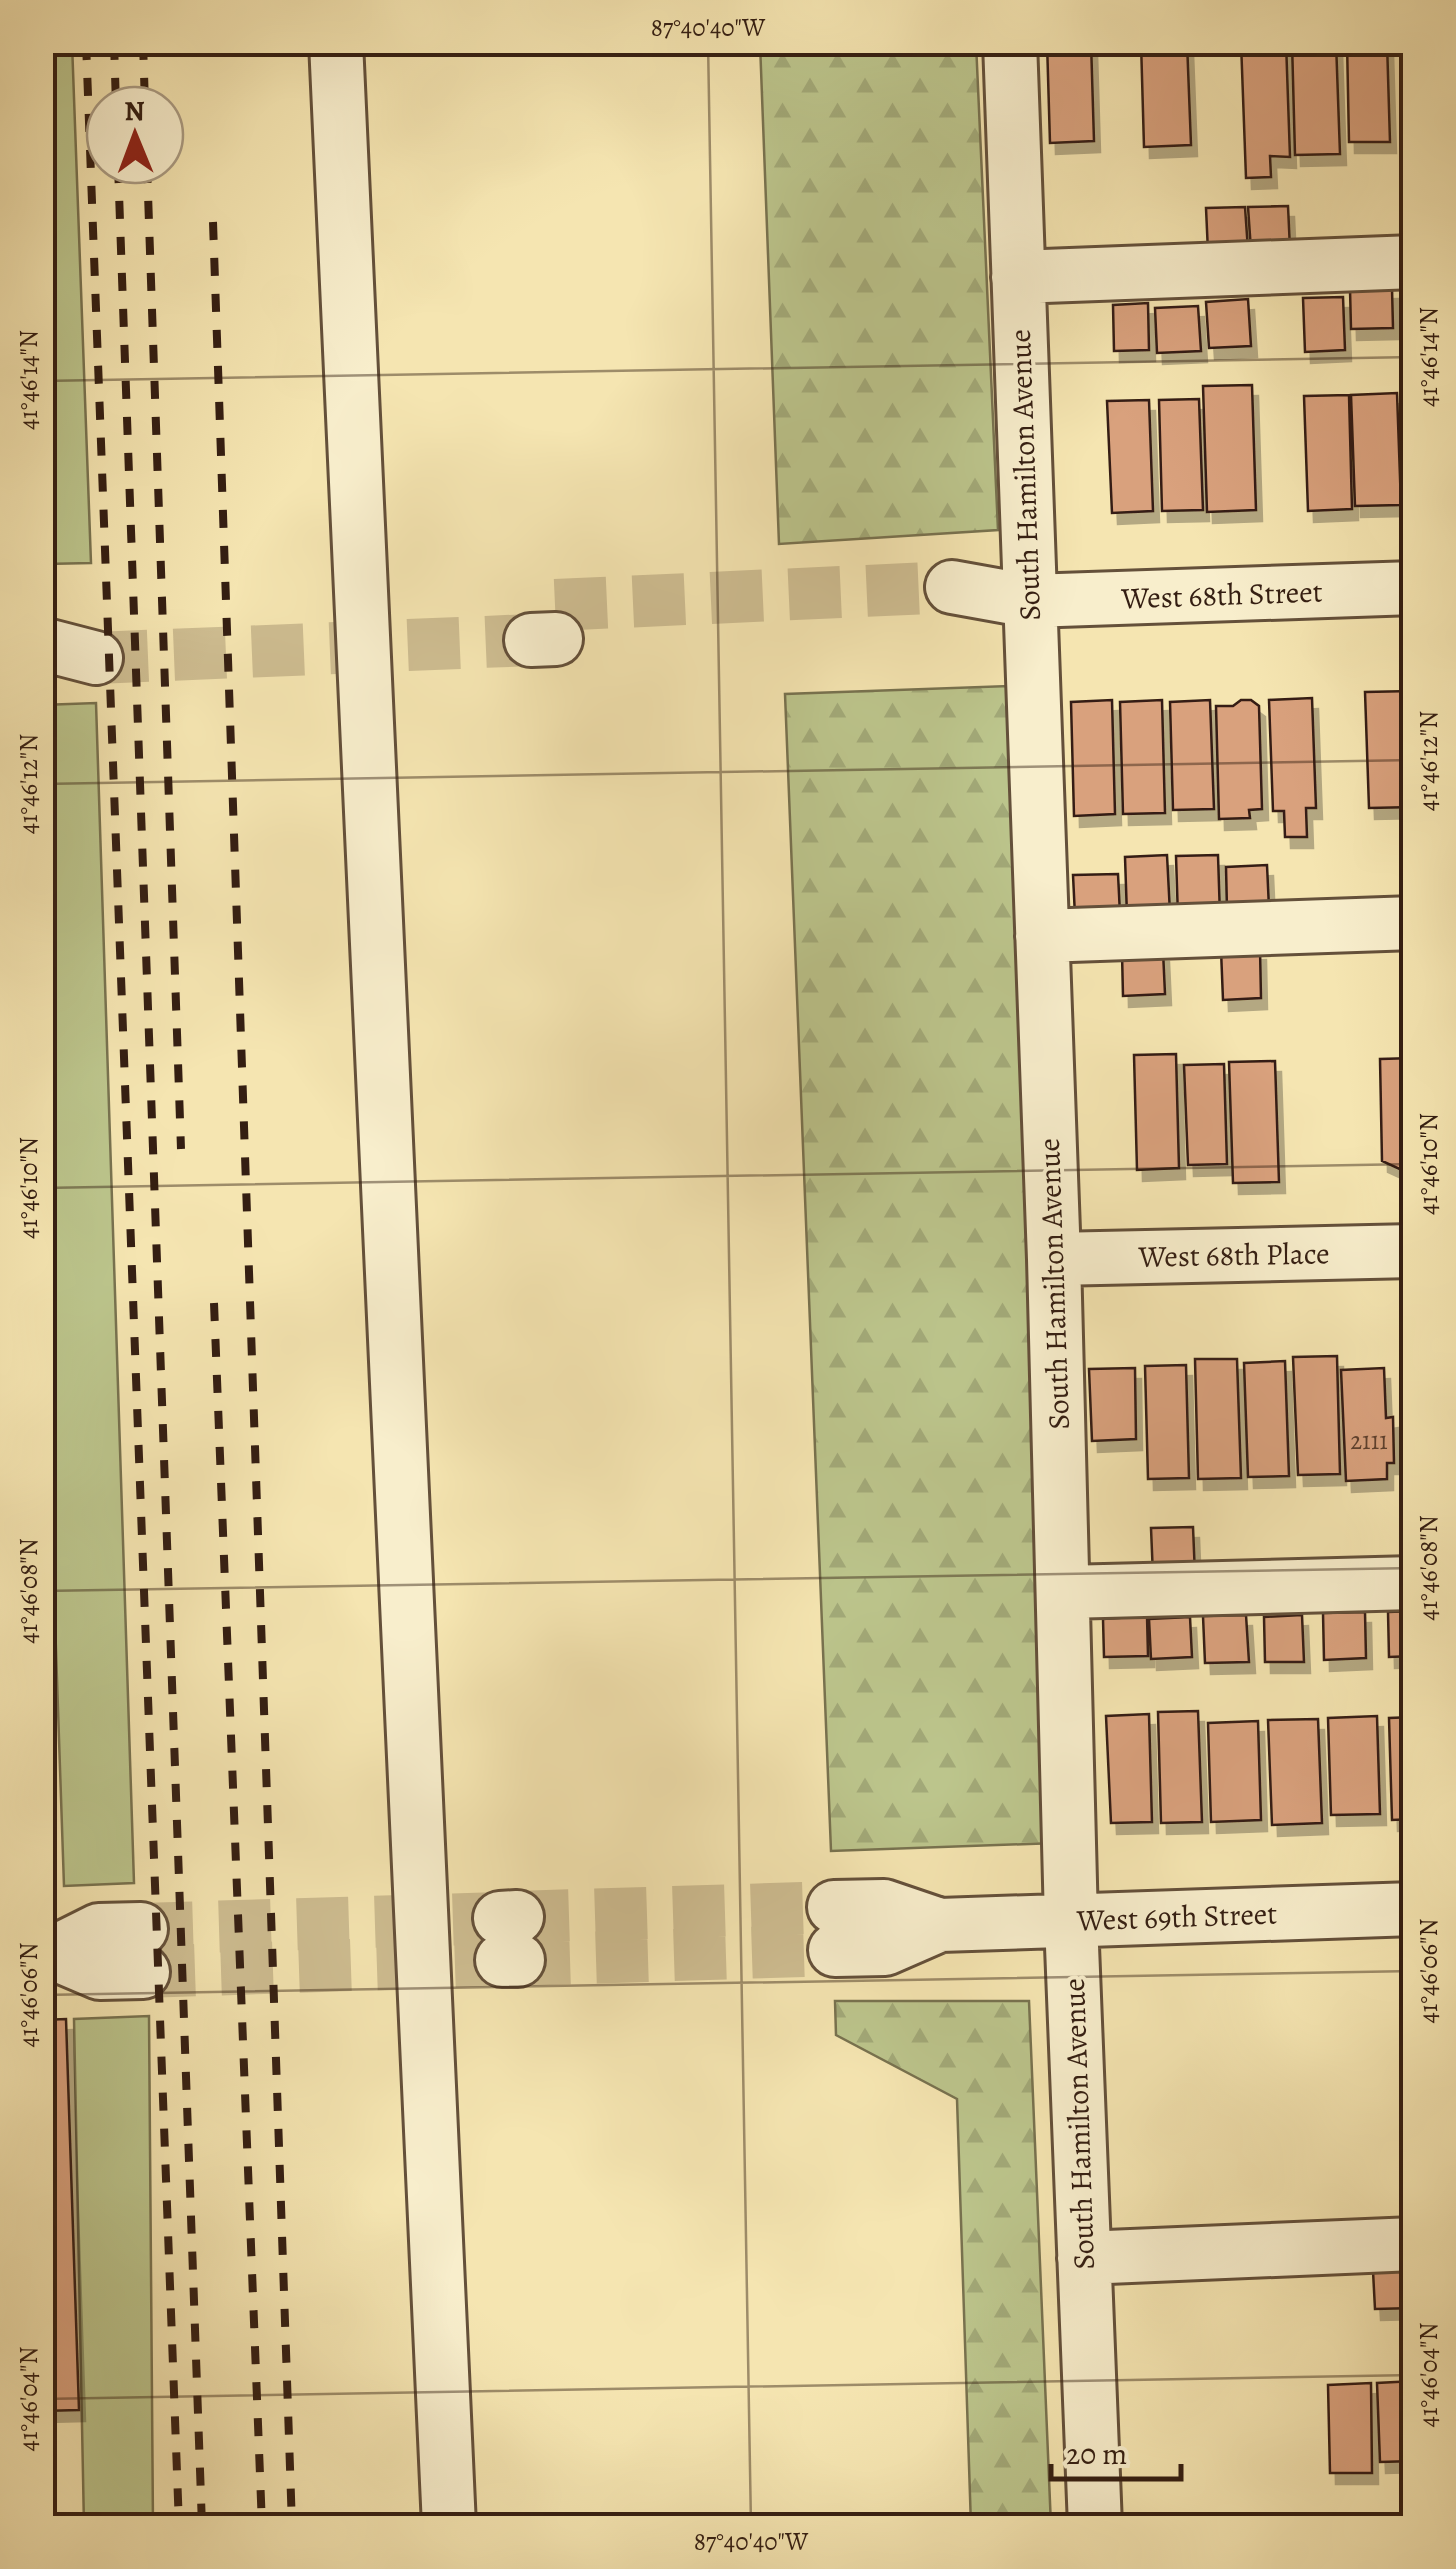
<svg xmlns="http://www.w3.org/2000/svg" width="1456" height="2569" viewBox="0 0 1456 2569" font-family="Alegreya,serif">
<defs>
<pattern id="forest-firs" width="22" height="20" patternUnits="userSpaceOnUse" patternTransform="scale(2.5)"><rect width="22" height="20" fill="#bcc58c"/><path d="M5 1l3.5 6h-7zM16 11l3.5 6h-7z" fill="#a2a978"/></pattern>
<filter id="shadow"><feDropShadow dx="6" dy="11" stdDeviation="0" flood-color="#0004"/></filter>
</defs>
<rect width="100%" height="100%" fill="#f5e5b1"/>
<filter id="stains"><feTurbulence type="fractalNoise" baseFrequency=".002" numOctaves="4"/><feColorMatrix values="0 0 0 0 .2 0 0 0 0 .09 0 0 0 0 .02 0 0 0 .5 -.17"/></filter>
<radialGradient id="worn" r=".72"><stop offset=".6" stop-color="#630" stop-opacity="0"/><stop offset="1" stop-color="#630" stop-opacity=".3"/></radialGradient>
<!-- grass -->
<path fill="#bcc58c" stroke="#78724f" stroke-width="2.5" d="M42,43H72L91,563L45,564Z
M96,703L134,1883L64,1886L43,1267L42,705Z
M149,2016L153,2526H84L74,2019Z"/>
<!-- forest -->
<path fill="url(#forest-firs)" stroke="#78724f" stroke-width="2.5" d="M760,43H976L998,530L779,544Z
M1009,686L1055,1843L831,1851L785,694Z
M835,2001H1029L1051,2526H971L957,2099L836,2035Z"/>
<!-- building -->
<path fill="#d9a17d" stroke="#341e12" stroke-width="2.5" filter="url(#shadow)" d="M1047,42H1091L1094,141L1050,143Z
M1141,42H1187L1191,145L1144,147Z
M1241,42H1286L1290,157L1270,156L1271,177L1246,178Z
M1292,42H1336L1340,154L1295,155Z
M1347,42H1387L1390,142H1349Z
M1288,206L1290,249L1251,250L1248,207Z
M1245,207L1248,250L1208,252L1206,208Z
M1392,288L1393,328L1351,329L1350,289Z
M1343,297L1345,350L1305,352L1303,298Z
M1248,299L1251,346L1209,348L1206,302Z
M1148,303L1149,350L1114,351L1113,305Z
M1198,306L1201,351L1157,353L1155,308Z
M1252,385L1256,510L1207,512L1203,386Z
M1401,391H1414V504H1405Z
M1397,393L1401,505L1355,506L1351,395Z
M1349,395L1352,509L1308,511L1304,396Z
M1199,399L1203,510L1162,511L1159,400Z
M1149,400L1153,511L1112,513L1107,401Z
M1412,691L1414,807L1369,808L1365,692Z
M1312,698L1316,808H1306L1307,837H1285L1284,811H1273L1269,700Z
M1112,700L1115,814L1074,816L1071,702Z
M1162,700L1165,813L1123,814L1120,702Z
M1210,700L1214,809L1173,810L1170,702Z
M1241,700H1251L1259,706L1262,809L1249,810L1250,818L1219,819L1216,706H1233Z
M1167,855L1170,913L1127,916L1125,857Z
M1218,855L1220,916L1178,918L1176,856Z
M1267,865L1269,908L1227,910L1226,867Z
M1118,874L1120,914L1075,916L1073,875Z
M1260,949L1261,998L1223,1000L1221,950Z
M1163,951L1165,994L1123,996L1122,953Z
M1176,1054L1179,1168L1137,1170L1134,1055Z
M1414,1058V1171H1404L1382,1161L1380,1059Z
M1275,1061L1279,1182L1233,1183L1229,1062Z
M1224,1064L1227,1164L1188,1165L1184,1065Z
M1337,1356L1340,1474L1298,1475L1293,1357Z
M1195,1359H1237L1241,1478L1198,1479Z
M1285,1361L1289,1476L1248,1477L1244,1363Z
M1186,1365L1189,1478L1148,1479L1145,1366Z
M1135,1368L1136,1439L1092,1441L1089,1369Z
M1384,1368L1386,1418L1393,1417L1394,1463H1387V1479L1346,1481L1341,1370Z
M1193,1527L1195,1575L1153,1576L1151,1528Z
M1414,1611V1656L1389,1657L1388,1612Z
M1365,1612L1366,1658L1324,1660L1323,1613Z
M1246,1615L1249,1662L1205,1663L1203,1616Z
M1302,1615L1304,1662H1265L1264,1617Z
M1147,1616L1148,1656L1104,1657L1103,1619Z
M1190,1617L1192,1657L1151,1659L1149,1619Z
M1198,1711L1202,1822L1161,1823L1158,1712Z
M1149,1714L1152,1822L1111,1823L1106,1716Z
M1377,1716L1380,1814L1331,1815L1328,1718Z
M1414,1717V1819L1392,1820L1389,1718Z
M1318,1719L1322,1823L1272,1825L1268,1720Z
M1258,1721L1261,1820L1211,1822L1208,1723Z
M66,2019L79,2410L42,2411V2020Z
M1413,2269L1414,2308L1375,2309L1373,2271Z
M1414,2381V2461L1380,2462L1377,2383Z
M1371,2383L1372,2473H1330L1328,2385Z"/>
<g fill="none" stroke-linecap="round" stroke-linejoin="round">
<!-- minor-tunnel -->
<path stroke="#cebd91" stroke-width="52" stroke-dasharray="52 26" stroke-linecap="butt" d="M555,605L952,587
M96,658L531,640
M517,1917L834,1907
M141,1929L500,1918
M518,1960L835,1950
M143,1972L502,1960"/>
<defs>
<path id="minor" d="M336,42L449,2526
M1010,42L1054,1259L1071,1921L1095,2526
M1018,277L1414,262
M952,587L1030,601L1414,588
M531,640L556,639
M42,644L96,658
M1042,936L1414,923
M1054,1259L1414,1251
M1065,1592L1414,1583
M834,1907L884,1906L940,1925L1414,1909
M500,1918L517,1917
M835,1950L885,1949L940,1925
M42,1953H53L99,1930L141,1929
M53,1953L100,1973L143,1972
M502,1960H518
M1084,2258L1414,2244"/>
</defs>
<!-- minor casing -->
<use href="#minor" stroke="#64503a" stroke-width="58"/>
<!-- minor -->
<use href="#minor" stroke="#f8eecc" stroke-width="52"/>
<!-- rail -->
<path stroke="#341e12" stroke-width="8" stroke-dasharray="18 18" stroke-linecap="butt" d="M86,42L179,2526
M114,42L116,105
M143,42L145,105
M118,165L202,2526
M147,165L181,1149
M213,222L292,2526
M214,1303L262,2526"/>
</g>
<!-- ticks -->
<path fill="none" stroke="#341e12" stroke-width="2.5" stroke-opacity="0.45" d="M708,42L751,2526M42,381L1414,357M42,784L1414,760M42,1188L1414,1164M42,1591L1414,1568M42,1995L1414,1971M42,2399L1414,2375"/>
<g text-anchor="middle" stroke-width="8" stroke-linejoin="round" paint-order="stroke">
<!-- number labels -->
<g font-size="25" fill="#5d3f2d">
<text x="1369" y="1449">2111</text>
</g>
<!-- street labels -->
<g font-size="30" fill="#341e12" stroke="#f8eecc">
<text transform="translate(1025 475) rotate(-92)" y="10">South Hamilton Avenue</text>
<text transform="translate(1222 595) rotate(-2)" y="10">West 68th Street</text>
<text transform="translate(1234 1255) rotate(-1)" y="10">West 68th Place</text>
<text transform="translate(1054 1284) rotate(-92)" y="10">South Hamilton Avenue</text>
<text transform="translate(1177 1917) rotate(-2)" y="10">West 69th Street</text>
<text transform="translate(1079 2124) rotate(-92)" y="10">South Hamilton Avenue</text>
</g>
</g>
<!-- margin -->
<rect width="1456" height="2569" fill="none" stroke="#f5e5b1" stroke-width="110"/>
<!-- north arrow -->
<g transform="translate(135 135) rotate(359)"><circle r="48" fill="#f8eecc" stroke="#aa9b82" stroke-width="2.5"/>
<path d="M0-8L18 38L0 25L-18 38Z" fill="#8f2418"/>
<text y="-15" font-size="28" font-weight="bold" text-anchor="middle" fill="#341e12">N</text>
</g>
<!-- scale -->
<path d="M1051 2464v15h130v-15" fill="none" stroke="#341e12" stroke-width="5"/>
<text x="1066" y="2464" font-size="30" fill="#341e12" stroke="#f8eecc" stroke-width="8" paint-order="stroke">20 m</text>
<rect x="55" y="55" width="1346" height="2459" fill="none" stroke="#341e12" stroke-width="4"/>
<g font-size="25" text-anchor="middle" fill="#341e12">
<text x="708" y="36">87°40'40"W</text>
<text transform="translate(1428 357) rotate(-90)" y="9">41°46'14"N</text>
<text transform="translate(28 380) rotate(-90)" y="9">41°46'14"N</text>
<text transform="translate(1428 761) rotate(-90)" y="9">41°46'12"N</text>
<text transform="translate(28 784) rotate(-90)" y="9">41°46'12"N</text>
<text transform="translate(1428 1164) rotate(-90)" y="9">41°46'10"N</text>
<text transform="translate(28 1188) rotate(-90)" y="9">41°46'10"N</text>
<text transform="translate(1428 1568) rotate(-90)" y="9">41°46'08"N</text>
<text transform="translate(28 1591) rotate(-90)" y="9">41°46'08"N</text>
<text transform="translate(1428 1971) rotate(-90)" y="9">41°46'06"N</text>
<text transform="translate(28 1995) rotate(-90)" y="9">41°46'06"N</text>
<text transform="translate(1428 2375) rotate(-90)" y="9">41°46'04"N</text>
<text transform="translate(28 2399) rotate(-90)" y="9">41°46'04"N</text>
<text x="751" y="2550">87°40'40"W</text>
</g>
<rect width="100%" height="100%" filter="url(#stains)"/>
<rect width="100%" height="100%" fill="url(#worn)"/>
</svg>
